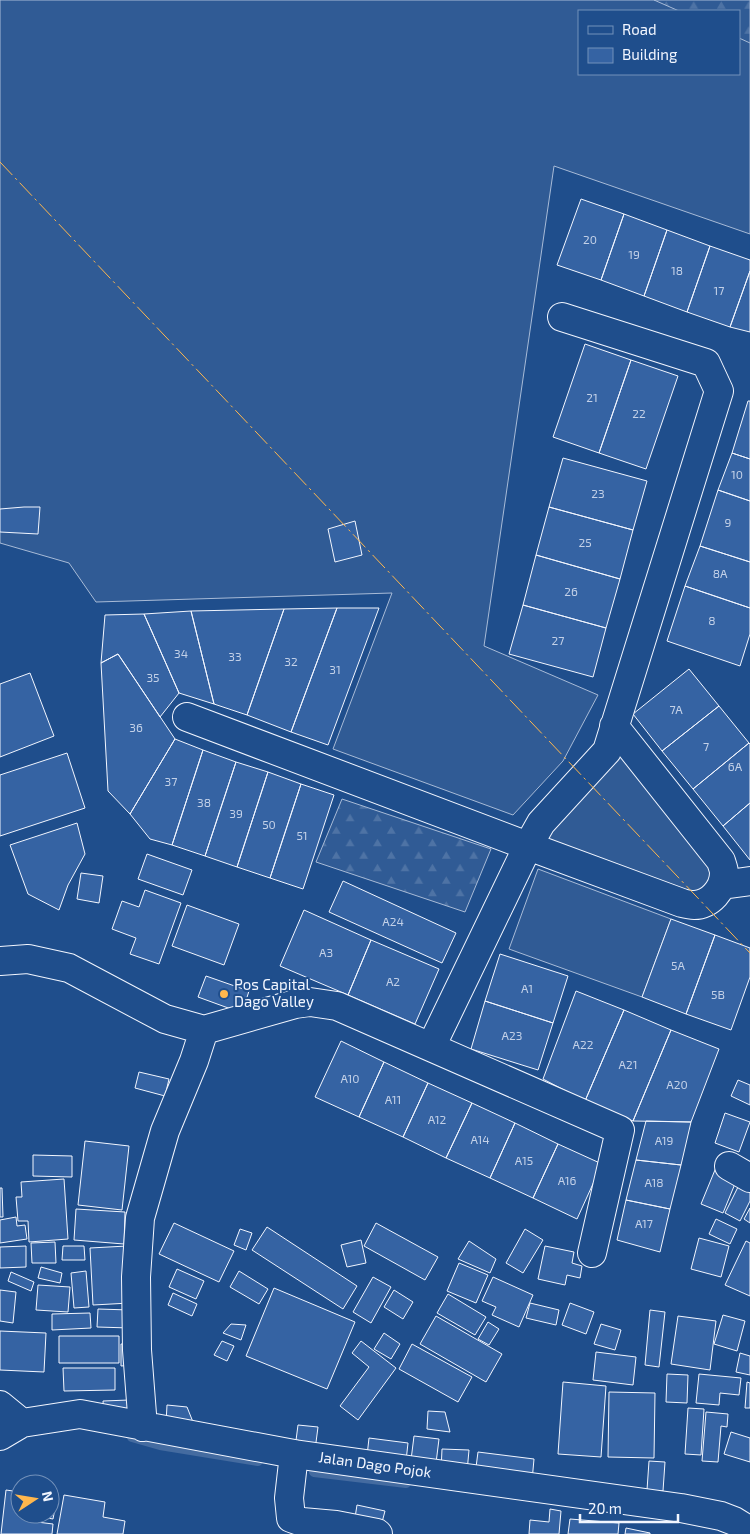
<svg xmlns="http://www.w3.org/2000/svg" width="750" height="1534" viewBox="0 0 750 1534" font-family="'Exo 2',sans-serif">
<defs>
<pattern id="forest-firs" width="22" height="20" patternUnits="userSpaceOnUse" patternTransform="scale(1.25)"><rect width="22" height="20" fill="#305b95"/><path d="M5 1l3.5 6h-7zM16 11l3.5 6h-7z" fill="#4e73a5"/></pattern>
</defs>
<rect width="100%" height="100%" fill="#1f4e8c"/>
<!-- built -->
<path fill="#305b95" stroke="#a8bbd7" fill-rule="evenodd" d="M0,0H743L750,4V234L554,166L484,646L598,695L563,761L513,815L333,749L392,593L96,602L69,563L0,543ZM579,11H739V74H579Z
M617,737L716,863L705,898L535,844Z
M538,869L671,919L642,997L509,949Z"/>
<!-- forest -->
<path fill="url(#forest-firs)" stroke="#a8bbd7" d="M654,0H750V43L739,38V11H679Z
M342,799L491,849L465,912L316,862Z"/>
<g fill="none" stroke-linecap="round" stroke-linejoin="round">
<!-- stream -->
<path stroke="#446ba0" stroke-width="10" d="M132,1437L160,1445L258,1461
M314,1472L406,1483"/>
</g>
<!-- building -->
<path fill="#3563a3" stroke="#f2f6ff" d="M581,199L624,214L601,280L557,265Z
M624,214L667,230L644,296L601,280Z
M667,230L710,246L687,312L644,296Z
M710,246L750,260V271L730,327L687,312Z
M750,271V332L730,327Z
M585,344L631,360L599,453L553,437Z
M631,360L678,376L646,469L599,453Z
M748,401H750V459L732,453Z
M732,453L750,459V501L718,490Z
M563,458L647,481L633,530L549,507Z
M718,490L750,501V562L700,546Z
M24,507H40L38,534L0,532V509Z
M549,507L633,530L620,579L536,555Z
M355,521L362,555L335,562L328,529Z
M700,546L750,562V608L685,586Z
M536,555L620,579L606,628L523,605Z
M685,586L750,608V634L740,666L667,641Z
M523,605L606,628L593,677L509,654Z
M337,608L291,732L247,715L284,609Z
M337,608H379L328,745L291,732Z
M284,609L247,715L214,704L191,611Z
M191,611L214,704L179,693L144,614Z
M144,614L179,693L160,717L118,654L101,663L105,615Z
M118,654L175,739L130,814L108,791L101,663Z
M689,669L719,706L662,751L633,714Z
M30,673L54,736L0,757V684Z
M719,706L749,743L693,789L662,751Z
M175,739L203,750L172,845L150,839L130,814Z
M749,743L750,744V803L723,826L693,789Z
M203,750L236,762L205,856L172,845Z
M67,753L85,808L0,836V775Z
M236,762L268,772L237,867L205,856Z
M268,772L301,784L270,878L237,867Z
M301,784L334,795L303,889L270,878Z
M750,803V860L723,826Z
M77,823L85,854L68,885L59,910L28,894L10,845Z
M147,854L192,870L183,895L138,879Z
M81,873L103,876L99,903L77,899Z
M343,881L456,933L442,963L329,912Z
M145,890L181,903L159,964L130,954L136,938L112,929L122,901L139,907Z
M187,905L239,924L224,965L172,946Z
M304,910L371,940L348,995L280,966Z
M671,919L715,935L686,1014L642,997Z
M715,935L750,948V977L731,1030L686,1014Z
M371,940L439,969L415,1024L348,995Z
M500,954L568,976L553,1023L485,1001Z
M206,976L249,991L242,1013L198,997Z
M576,991L624,1010L585,1101L543,1079Z
M485,1001L553,1023L538,1070L471,1049Z
M624,1010L671,1030L633,1121L585,1101Z
M671,1030L719,1049L691,1122L633,1121Z
M341,1041L384,1062L359,1117L315,1097Z
M384,1062L428,1083L403,1137L359,1117Z
M139,1072L169,1079L165,1096L135,1088Z
M738,1080L750,1085V1105L731,1096Z
M428,1083L472,1103L446,1158L403,1137Z
M472,1103L515,1123L490,1178L446,1158Z
M725,1113L750,1122L739,1152L715,1143Z
M646,1121L691,1122L681,1165L636,1160Z
M515,1123L558,1144L533,1198L490,1178Z
M85,1141L129,1146L122,1210L78,1205Z
M558,1144L602,1164L577,1219L533,1198Z
M33,1155L72,1156V1177L33,1176Z
M636,1160L681,1165L670,1209L626,1200Z
M717,1165L739,1174L723,1213L701,1204Z
M64,1179L68,1239L29,1242L28,1221H18L16,1197H22L21,1182Z
M741,1181L750,1186V1201L740,1221L725,1213Z
M0,1188H2L3,1217H0Z
M626,1200L670,1209L660,1252L617,1240Z
M750,1208V1223L744,1219Z
M76,1209L125,1212L124,1244L74,1240Z
M16,1217L17,1226L25,1225L27,1239L0,1243V1220Z
M716,1219L737,1229L730,1244L709,1234Z
M174,1223L234,1251L219,1282L159,1254Z
M376,1223L438,1257L425,1280L364,1246Z
M267,1227L357,1286L343,1309L252,1250Z
M240,1229L252,1233L246,1250L234,1245Z
M525,1229L543,1240L523,1273L506,1263Z
M699,1238L729,1246L721,1277L691,1269Z
M361,1240L366,1263L347,1267L341,1245Z
M469,1241L496,1259L490,1273L458,1259Z
M746,1241L750,1243V1296L725,1285Z
M55,1242L56,1263H32L31,1243Z
M26,1246V1267L0,1268V1247Z
M63,1246H84L85,1260H62Z
M127,1246L130,1303L93,1305L90,1248Z
M545,1246L574,1252L572,1263L582,1266L580,1278L567,1275L565,1285L538,1279Z
M459,1263L488,1275L476,1303L447,1291Z
M41,1267L62,1273L60,1283L38,1278Z
M177,1269L204,1281L196,1299L169,1287Z
M86,1271L89,1307L74,1308L71,1273Z
M239,1271L268,1289L259,1304L230,1287Z
M11,1272L34,1282L31,1291L8,1281Z
M373,1277L391,1287L371,1323L353,1312Z
M493,1277L533,1295L519,1327L492,1315L496,1307L482,1301Z
M38,1285L70,1287L68,1312L36,1310Z
M274,1288L355,1322L327,1389L246,1356Z
M0,1290L16,1292L13,1323L0,1321Z
M394,1290L413,1302L403,1319L384,1307Z
M173,1293L197,1304L192,1316L168,1305Z
M448,1294L486,1317L475,1335L437,1313Z
M530,1303L559,1310L556,1325L526,1318Z
M570,1303L594,1312L586,1334L562,1325Z
M98,1309L130,1310V1328L97,1327Z
M650,1310L665,1312L659,1367L645,1365Z
M90,1313L91,1328L52,1330V1314Z
M723,1315L745,1321L737,1351L714,1344Z
M436,1316L502,1354L486,1382L420,1344Z
M678,1316L716,1321L710,1370L671,1364Z
M488,1322L499,1329L489,1345L478,1339Z
M231,1324L246,1325L241,1340L223,1333Z
M601,1324L621,1330L615,1350L594,1344Z
M0,1331L46,1333L44,1372L0,1370Z
M384,1333L400,1344L391,1359L374,1349Z
M59,1336H119V1363H59Z
M222,1341L234,1346L227,1361L214,1355Z
M361,1341L396,1368L358,1420L340,1406L369,1367L352,1353Z
M121,1344H132L133,1365L121,1366Z
M412,1344L472,1377L458,1402L399,1369Z
M596,1352L636,1357L633,1385L593,1380Z
M740,1353L750,1356V1375L736,1372Z
M63,1368H115V1390L64,1391Z
M667,1374L688,1375L687,1403L666,1402Z
M699,1374L741,1378L739,1395L720,1393L719,1405L696,1403Z
M563,1382L606,1386L601,1457L558,1454Z
M747,1382L750,1383V1408H745Z
M609,1392L655,1393L654,1458L608,1457Z
M129,1400L130,1417L104,1418L103,1401Z
M167,1405L187,1407L193,1422L166,1423Z
M688,1408L704,1409L701,1455L685,1454Z
M428,1411L445,1412L450,1432L427,1429Z
M706,1412L728,1414L727,1427L721,1426L718,1462L702,1461Z
M298,1425L318,1427L315,1450L295,1448Z
M731,1432L750,1438V1462L724,1454Z
M414,1436L439,1439L436,1463L411,1460Z
M369,1438L408,1443L406,1461L367,1456Z
M442,1449L469,1450L467,1472L441,1471Z
M478,1452L534,1459L532,1481L475,1475Z
M649,1461L665,1462L663,1491L647,1490Z
M6,1490L20,1492L17,1511L20,1512V1514L38,1515L37,1522L53,1524L52,1534H1Z
M64,1495L105,1502L103,1517L125,1521L123,1534H57Z
M50,1497L57,1498L53,1519L42,1517L43,1514H50Z
M357,1505L385,1511L380,1530L354,1524Z
M550,1509L561,1511L559,1534H529L530,1520L549,1522Z
M570,1519L619,1523L618,1534H568Z
M626,1528L650,1533V1534H625Z"/>
<g fill="none" stroke-linecap="round" stroke-linejoin="round">
<defs>
<path id="minor" d="M187,717L528,846L682,903C686,904 690,905 694,905C710,905 724,889 724,873C724,869 722,865 721,861L614,726
M722,885L750,881
M0,961L28,959L69,968L165,1019L204,1030L295,1004L310,1002L337,1006L620,1130L592,1253
M431,1047L528,846L541,823L607,751L719,391L706,363L562,317
M729,1166L750,1178
M0,1405L22,1423
M143,1427L137,1350L136,1277L140,1218L165,1131L194,1061L204,1030
M0,1436L22,1423L80,1414L294,1454L681,1508L721,1516L734,1521L750,1531
M294,1454L289,1498L291,1518L302,1522L336,1525L377,1533L378,1534"/>
</defs>
<!-- minor casing -->
<use href="#minor" stroke="#f2f6ff" stroke-width="30"/>
<!-- minor -->
<use href="#minor" stroke="#1f4e8c" stroke-width="28"/>
<!-- power -->
<path stroke="#ffb74d" stroke-width="1" stroke-dasharray="18 4 2.5 4" stroke-linecap="butt" d="M0,162L750,953"/>
</g>
<!-- markers -->
<circle fill="#ffb74d" stroke="#1f4e8c" stroke-width="2" cx="224" cy="994" r="5"/>
<g text-anchor="middle" stroke-width="4" stroke-linejoin="round" paint-order="stroke">
<!-- number labels -->
<g font-size="12" fill="#c3d1e8">
<text x="590" y="244">20</text>
<text x="634" y="259">19</text>
<text x="677" y="275">18</text>
<text x="719" y="295">17</text>
<text x="592" y="402">21</text>
<text x="639" y="418">22</text>
<text x="737" y="479">10</text>
<text x="598" y="498">23</text>
<text x="728" y="527">9</text>
<text x="585" y="547">25</text>
<text x="720" y="578">8A</text>
<text x="571" y="596">26</text>
<text x="712" y="625">8</text>
<text x="558" y="645">27</text>
<text x="181" y="658">34</text>
<text x="235" y="661">33</text>
<text x="291" y="666">32</text>
<text x="335" y="674">31</text>
<text x="153" y="682">35</text>
<text x="676" y="714">7A</text>
<text x="136" y="732">36</text>
<text x="706" y="751">7</text>
<text x="735" y="771">6A</text>
<text x="171" y="786">37</text>
<text x="204" y="807">38</text>
<text x="236" y="818">39</text>
<text x="269" y="829">50</text>
<text x="302" y="840">51</text>
<text x="393" y="926">A24</text>
<text x="326" y="957">A3</text>
<text x="678" y="970">5A</text>
<text x="393" y="986">A2</text>
<text x="527" y="993">A1</text>
<text x="718" y="999">5B</text>
<text x="512" y="1040">A23</text>
<text x="583" y="1049">A22</text>
<text x="628" y="1069">A21</text>
<text x="350" y="1083">A10</text>
<text x="677" y="1089">A20</text>
<text x="393" y="1104">A11</text>
<text x="437" y="1124">A12</text>
<text x="480" y="1144">A14</text>
<text x="664" y="1145">A19</text>
<text x="524" y="1165">A15</text>
<text x="567" y="1185">A16</text>
<text x="654" y="1187">A18</text>
<text x="644" y="1228">A17</text>
</g>
<!-- poi labels -->
<g font-size="15" fill="#f2f6ff" stroke="#1f4e8c" text-anchor="start">
<text x="234" y="990">Pos Capital<tspan x="234" dy="17">Dago Valley</tspan></text>
</g>
<!-- street labels -->
<g font-size="15" fill="#f2f6ff" stroke="#1f4e8c">
<text transform="translate(375 1465) rotate(8)" y="5">Jalan Dago Pojok</text>
</g>
</g>
<!-- legend -->
<rect x="578" y="10" width="162" height="65" fill="#1f4e8c" stroke="#7391ba"/>
<rect x="588" y="26" width="25" height="8" fill="#1f4e8c" stroke="#7391ba"/>
<text x="622" y="35" font-size="15" fill="#f2f6ff">Road</text>
<rect x="588" y="48" width="25" height="15" fill="#3563a3" stroke="#7391ba"/>
<text x="622" y="60" font-size="15" fill="#f2f6ff">Building</text>
<!-- north arrow -->
<g transform="translate(35 1499) rotate(78)"><circle r="24" fill="#1f4e8c" stroke="#7391ba"/>
<path d="M0-4L9 19L0 12L-9 19Z" fill="#ffb74d"/>
<text y="-8" font-size="14" font-weight="bold" text-anchor="middle" fill="#f2f6ff">N</text>
</g>
<!-- scale -->
<path d="M580 1514v8h98v-8" fill="none" stroke="#f2f6ff" stroke-width="2.5"/>
<text x="588" y="1514" font-size="15" fill="#f2f6ff" stroke="#1f4e8c" stroke-width="4" paint-order="stroke">20 m</text>
</svg>
